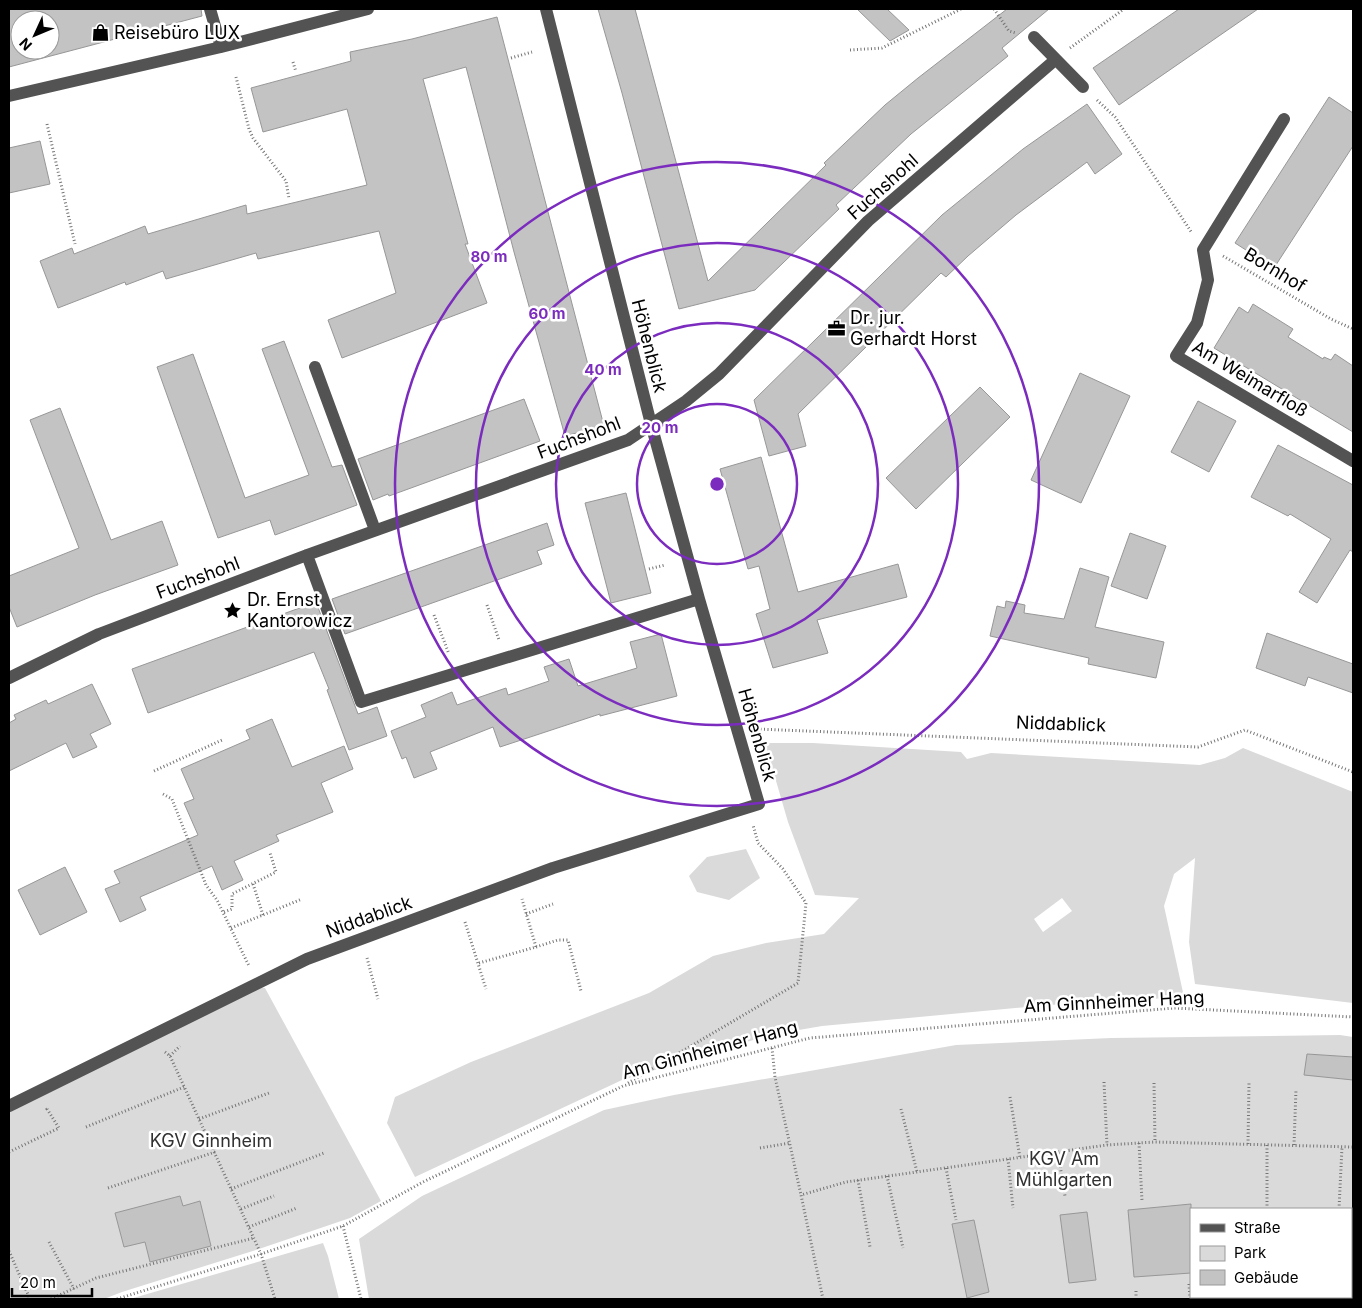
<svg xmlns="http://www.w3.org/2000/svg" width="1362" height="1308" viewBox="0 0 1362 1308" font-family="Inter,sans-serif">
<rect width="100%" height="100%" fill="#fff"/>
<!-- green -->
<path fill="#dadada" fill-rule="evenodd" d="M765,743H813L961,752L967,759L991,753L1200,765L1225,758L1243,748L1353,792V1003L1195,984L1189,942L1195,858L1174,874L1164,906L1184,997L1049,1005L822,1026L770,1035L622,1080L415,1177L387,1123L395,1097L471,1062L649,993L713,956L766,943L824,934L859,898L815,895L788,822ZM1062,898L1072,911L1043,932L1034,919Z
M746,849L760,878L729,900L697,892L689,876L707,857Z
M258,987L265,988L381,1201L350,1218L259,1249L122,1292L104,1299H9V1111Z
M1340,1035L1353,1037V1299H369L359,1239L422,1196L604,1110L674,1095L956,1045L1111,1038ZM1191,1209H1351V1297H1191Z
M323,1243L328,1256L339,1299H130Z"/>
<!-- building -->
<path fill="#c3c3c3" stroke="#979797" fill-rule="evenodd" d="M9,9H201L202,16L9,67ZM20,20H50V50H20Z
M598,9H635L708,281L826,165L824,163L885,105L918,78L1007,9H1049L1002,48L1008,56L911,134L836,205L839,209L755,290L679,309L622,93Z
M857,9H887L909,30L890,41Z
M1179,9H1258L1119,105L1093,68Z
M497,17L604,426L565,436L514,252L466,67L423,79L468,244H465L487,303L342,358L328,320L396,293L379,231L258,259L256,253L166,279L163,271L126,285L125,282L58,308L40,261L72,248L74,254L145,226L148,234L246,205L247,214L367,185L347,109L263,132L251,88L351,61L350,52L412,39Z
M1329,97L1353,113V146L1274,268L1235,243Z
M1087,104L1122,154L1095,174L1087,162L1016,215L968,256L946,277L941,273L798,414L806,446L769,456L754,400L942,215L1023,149Z
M40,141L50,184L9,193V148Z
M1253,304L1293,329L1288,337L1323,359L1324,357L1331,360L1335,354L1353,366V432L1214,348L1239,307L1248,313Z
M284,341L332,467L342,465L357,505L275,535L270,520L218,538L157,367L193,354L245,498L309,475L262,349Z
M1080,373L1130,396L1081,503L1031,480Z
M980,387L1010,417L916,509L886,478Z
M524,399L540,441L389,496L388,494L373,500L358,459Z
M1198,401L1236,421L1209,472L1171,452Z
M60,408L111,540L162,521L178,565L95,595L17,627L9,607V576L79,548L30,420Z
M1278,445L1353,485V552L1350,550L1317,603L1299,592L1331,539L1290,514L1288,516L1251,497Z
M761,457L798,592L898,564L907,597L817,620L828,653L773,668L756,614L770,609L759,566L748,569L720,469Z
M626,493L651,593L611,603L585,503Z
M547,523L554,545L537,551L542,564L345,634L332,599Z
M1130,533L1166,546L1147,599L1111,586Z
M1080,568L1109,577L1095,627L1164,642L1156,678L1088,664L1089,658L990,636L997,606L1005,608L1006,601L1025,605L1024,613L1064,619Z
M316,602L358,714L377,707L387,736L349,750L327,690L329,689L314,652L148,713L132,669Z
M1267,633L1353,664V693L1308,677L1305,686L1256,668Z
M661,634L677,696L600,716V714L500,747L493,727L430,752L437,769L414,778L406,757L402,759L391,731L426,717L421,705L452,692L457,705L506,688L508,695L549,681L544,667L569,659L578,686L637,668L630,642Z
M92,684L111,724L90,734L97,747L73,758L66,743L9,771V723L16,719L14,715L46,700L48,704Z
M272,719L292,767L344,746L353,769L321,783L333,812L276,835L279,841L234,861L243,880L222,890L212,866L140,897L146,910L120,922L105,889L120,883L114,871L198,835L184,803L194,799L181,769L250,739L246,730Z
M65,867L87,912L40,935L18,890Z
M1307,1054L1353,1057V1080L1304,1075Z
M180,1196L183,1206L200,1201L211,1246L150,1262L145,1242L124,1247L115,1213Z
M1191,1204V1273L1134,1277L1128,1210Z
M1087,1212L1096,1280L1069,1283L1060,1215Z
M974,1220L989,1292L967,1298L952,1224Z"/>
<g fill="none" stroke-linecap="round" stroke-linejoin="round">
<!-- path -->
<path stroke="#757575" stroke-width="3" stroke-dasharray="1 2.5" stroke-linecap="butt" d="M994,9L1009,31L1016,33
M1070,48L1124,9
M850,50L882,48L961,9
M511,58L532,52
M293,62L296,72
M236,77L249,129L253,138L286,181L289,199
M1097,100L1115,117L1192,233
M47,124L75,244
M1223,256L1331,319L1353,329
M649,569L665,565
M487,605L499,640
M434,615L449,654
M757,729L1198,747L1245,730L1353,772
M154,771L222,740
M163,794L172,799L206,885L217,900L249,966
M253,884L263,915
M224,912L232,909V894L276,872L270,853
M526,914L553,904
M465,922L486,989
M231,928L302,899
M536,947L558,940H568L581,991
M367,958L378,999
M479,963L536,947L522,899
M772,1048L775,1077L801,1195
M165,1052L170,1056L261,1254L275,1299
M170,1056L180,1046
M1104,1082L1107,1145
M628,1083L798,983L806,903L783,869L758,843L753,825
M1154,1083L1155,1142
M1010,1097L1020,1158
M901,1109L917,1172
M199,1119L269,1093
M86,1127L184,1087
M1139,1143L1142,1201
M1248,1144L1249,1083
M1294,1145L1296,1089
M760,1148L790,1143
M9,1152L59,1128L47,1109L49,1108
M1058,1153L1065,1196
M1008,1159L1013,1208
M946,1168L956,1220
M887,1176L903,1248
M858,1180L870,1247
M108,1188L215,1152
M231,1189L324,1153
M241,1209L274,1196
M1267,1209V1145
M1339,1209L1342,1147
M343,1226L361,1299
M249,1227L297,1208
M49,1242L74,1289
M9,1251L30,1299
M1189,1284L1190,1299
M1136,1291V1299
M1298,1298V1299
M51,1299L96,1278L254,1238
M117,1299L261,1254L343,1226L423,1182L623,1086L810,1038L1174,1008L1353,1017
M823,1299L801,1195L846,1182L1107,1145L1155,1142L1353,1147
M1245,1299V1297"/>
<!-- minor -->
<path stroke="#535353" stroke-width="12" d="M210,9L221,47
M1034,37L1083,87
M9,96L221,47L368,9
M1284,119L1203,250L1208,280L1197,323L1176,356L1353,461
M315,367L375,530
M307,555L361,702L699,599
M9,678L99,634L307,555L628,440L686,401L719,374L868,221L1055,60
M9,1106L307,959L553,868L759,804L699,599L651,424L546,9"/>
</g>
<!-- distance rings -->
<g fill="none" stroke="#7b2cbf" stroke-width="2.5">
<circle cx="717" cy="484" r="80"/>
<circle cx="717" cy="484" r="161"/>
<circle cx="717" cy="484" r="241"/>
<circle cx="717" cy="484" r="322"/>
</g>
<!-- icons -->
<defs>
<symbol id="shop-bare" viewBox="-9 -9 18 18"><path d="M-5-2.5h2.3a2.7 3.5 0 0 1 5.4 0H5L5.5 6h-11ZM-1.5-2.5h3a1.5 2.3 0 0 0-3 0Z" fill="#000" stroke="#fff" stroke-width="2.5" paint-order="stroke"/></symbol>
<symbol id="office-bare" viewBox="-9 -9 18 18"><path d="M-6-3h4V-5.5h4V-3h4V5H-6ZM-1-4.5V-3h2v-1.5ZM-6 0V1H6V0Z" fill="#000" stroke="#fff" stroke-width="2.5" paint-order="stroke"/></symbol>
<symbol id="sight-bare" viewBox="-9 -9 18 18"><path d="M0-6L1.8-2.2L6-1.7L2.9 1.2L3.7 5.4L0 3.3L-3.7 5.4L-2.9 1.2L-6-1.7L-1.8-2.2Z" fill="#000" stroke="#fff" stroke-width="2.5" paint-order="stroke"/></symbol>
</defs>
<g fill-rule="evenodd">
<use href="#shop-bare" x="88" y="20" width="25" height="25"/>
<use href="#office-bare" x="824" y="316" width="25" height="25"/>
<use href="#sight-bare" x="220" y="598" width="25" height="25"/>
</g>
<g text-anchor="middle" stroke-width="5" stroke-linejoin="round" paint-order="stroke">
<!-- poi labels -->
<g font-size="18" fill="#000" stroke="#fff" text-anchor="start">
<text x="114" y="39">Reisebüro LUX</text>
<text x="850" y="324">Dr. jur.<tspan x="850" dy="21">Gerhardt Horst</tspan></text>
<text x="247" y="606">Dr. Ernst<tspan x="247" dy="21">Kantorowicz</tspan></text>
</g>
<!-- street labels -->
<g font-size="18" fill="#000" stroke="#fff">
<text transform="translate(883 187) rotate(-42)" y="6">Fuchshohl</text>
<text transform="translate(1275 270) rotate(31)" y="6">Bornhof</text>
<text transform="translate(649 346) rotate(76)" y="6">Höhenblick</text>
<text transform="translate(1250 379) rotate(31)" y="6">Am Weimarfloß</text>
<text transform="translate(579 438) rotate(-21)" y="6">Fuchshohl</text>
<text transform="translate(198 578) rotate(-21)" y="6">Fuchshohl</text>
<text transform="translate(1061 724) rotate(2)" y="6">Niddablick</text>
<text transform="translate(757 735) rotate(74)" y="6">Höhenblick</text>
<text transform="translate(369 917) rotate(-20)" y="6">Niddablick</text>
<text transform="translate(1114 1002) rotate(-3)" y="6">Am Ginnheimer Hang</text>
<text transform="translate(710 1050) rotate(-15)" y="6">Am Ginnheimer Hang</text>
</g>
<!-- park labels -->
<g font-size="18" fill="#313131" stroke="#fff">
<text x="211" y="1147">KGV Ginnheim</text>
<text x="1064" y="1165">KGV Am<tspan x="1064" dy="21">Mühlgarten</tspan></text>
</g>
</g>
<circle cx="717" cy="484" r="8" fill="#7b2cbf" stroke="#fff" stroke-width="2.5"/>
<g font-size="15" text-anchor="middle" font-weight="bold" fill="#7b2cbf" stroke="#fff" stroke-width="5" stroke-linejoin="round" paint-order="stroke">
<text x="489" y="262">80 m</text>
<text x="547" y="319">60 m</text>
<text x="603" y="375">40 m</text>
<text x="660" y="433">20 m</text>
</g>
<!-- border -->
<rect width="1362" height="1308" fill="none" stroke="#000000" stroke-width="20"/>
<!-- legend -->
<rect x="1190" y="1208" width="162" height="90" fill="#ffffff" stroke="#999999"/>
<rect x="1200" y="1224" width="25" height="8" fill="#535353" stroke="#999999"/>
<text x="1234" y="1233" font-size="15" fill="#000000">Straße</text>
<rect x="1200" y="1246" width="25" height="15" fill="#dadada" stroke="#999999"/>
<text x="1234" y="1258" font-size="15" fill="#000000">Park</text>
<rect x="1200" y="1270" width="25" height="15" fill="#c3c3c3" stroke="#999999"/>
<text x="1234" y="1283" font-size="15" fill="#000000">Gebäude</text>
<!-- north arrow -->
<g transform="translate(35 35) rotate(226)"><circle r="24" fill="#ffffff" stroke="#999999"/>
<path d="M0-4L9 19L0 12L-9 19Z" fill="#000000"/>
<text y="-8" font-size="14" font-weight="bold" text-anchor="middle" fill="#000000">N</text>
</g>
<!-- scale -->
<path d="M12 1288v8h80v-8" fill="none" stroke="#000000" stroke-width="2.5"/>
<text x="20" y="1288" font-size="15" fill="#000000" stroke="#ffffff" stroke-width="4" paint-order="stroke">20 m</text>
</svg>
